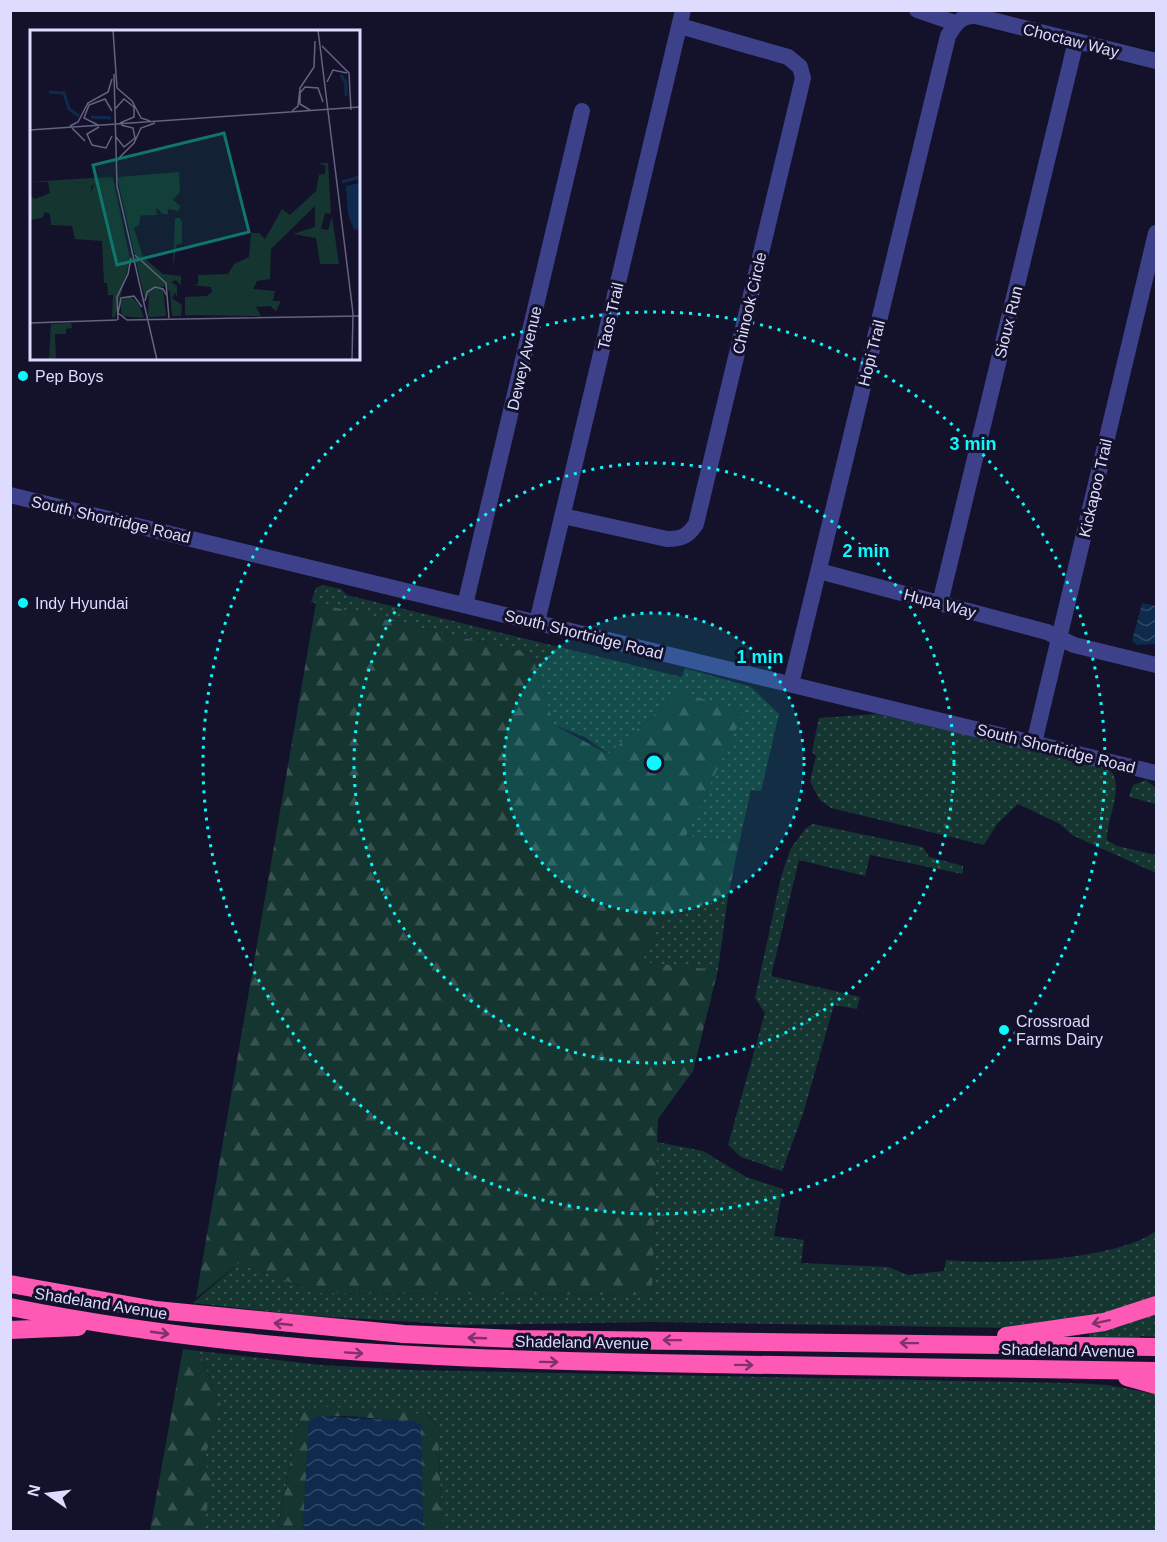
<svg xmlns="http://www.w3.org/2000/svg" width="1167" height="1542" viewBox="0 0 1167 1542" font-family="Arial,sans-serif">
<defs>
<pattern id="grass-dots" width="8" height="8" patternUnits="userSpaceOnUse" patternTransform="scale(1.5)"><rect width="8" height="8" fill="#153531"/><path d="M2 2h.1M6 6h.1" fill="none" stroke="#375250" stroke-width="1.8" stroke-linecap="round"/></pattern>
<pattern id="forest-firs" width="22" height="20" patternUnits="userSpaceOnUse" patternTransform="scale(1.5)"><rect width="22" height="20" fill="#153531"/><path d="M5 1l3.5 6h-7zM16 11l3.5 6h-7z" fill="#375250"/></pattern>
<pattern id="water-waves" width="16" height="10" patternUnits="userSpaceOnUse" patternTransform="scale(1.5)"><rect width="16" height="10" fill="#0e2b4e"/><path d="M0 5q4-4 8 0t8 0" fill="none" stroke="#314969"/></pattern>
</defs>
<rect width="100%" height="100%" fill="#14122b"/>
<!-- grass -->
<path fill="url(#grass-dots)" d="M323,585L341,589L347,595L682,677L685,668L751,687L779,714L761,791L751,790L739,843L686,836L743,712L681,692L608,754L585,737L554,725L532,654L311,602L316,588Z
M877,714L1108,768C1127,785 1106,817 1107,840L1117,846L1156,855V873L1072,835L1060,824L1018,804L997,824L984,845L831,808L820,800L810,782L816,756L812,752L819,718Z
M1146,780L1156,788V804L1129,797L1133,785Z
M813,824L923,847L929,857L963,866V874L870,855L865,876L799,860L771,976L860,997L857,1009L834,1005L803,1114L782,1171L741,1157L728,1145L765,1013L755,998L781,877L791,848L806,828Z
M728,897L718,970L641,963L662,920Z
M657,1142L703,1151L746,1177L783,1189L774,1236L804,1240L801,1263L888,1267L908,1275L944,1271L946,1260C997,1265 1115,1261 1156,1231V1298L1104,1314L1013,1328L651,1322L461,1325L302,1315L193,1303L239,1263L318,1293L652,1295Z
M1156,1311V1337L1140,1336L1139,1341L1089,1339V1330Z
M199,1351L321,1365L412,1370L1073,1383L1107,1385L1156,1394V1531H442L438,1426L427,1414H300L277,1531H203V1463L221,1406Z"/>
<!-- forest -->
<path fill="url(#forest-firs)" d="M316,603L532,654L554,725L608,754L681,692L744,712L686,836L739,843L728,897L662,920L642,962L718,970L693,1071L658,1119L652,1295L318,1293L239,1263L196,1298Z
M183,1349L199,1351L221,1406L203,1463L212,1472L204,1530L150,1531Z
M319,1406L426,1414L438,1426L442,1531H423L420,1424C393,1421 332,1410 309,1421L303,1531L277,1532L300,1414Z"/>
<!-- water -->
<path fill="url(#water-waves)" d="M1142,603L1156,606V644L1137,645L1132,641Z
M318,1416L412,1421L421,1424L423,1531H303L309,1420Z"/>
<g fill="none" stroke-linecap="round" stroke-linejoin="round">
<!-- minor -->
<path stroke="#3d4189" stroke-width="16" d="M917,10L955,23
M10,495L1156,773
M563,516L667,539C682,539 688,536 696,524L803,78L800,67L788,57L680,26
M819,571L1047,632L1074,645L1156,665
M940,603L1076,41
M465,605L582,111
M537,622L683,10
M791,684L948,36C955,24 961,15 976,16L1156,61
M1034,743L1156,233"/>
<!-- highway -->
<path stroke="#fd59b5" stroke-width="18" d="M10,1284L156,1310L404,1334L517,1339L1156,1347
M10,1307C244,1354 469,1360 706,1364C856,1366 1006,1369 1156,1371
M10,1330L78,1327
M1006,1336L1104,1322L1156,1305
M1127,1377L1156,1385"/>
</g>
<!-- one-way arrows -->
<defs><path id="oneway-shaft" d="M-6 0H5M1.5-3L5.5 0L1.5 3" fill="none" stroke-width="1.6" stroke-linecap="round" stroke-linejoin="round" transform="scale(1.5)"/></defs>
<g stroke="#7d3269">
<use href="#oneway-shaft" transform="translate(1101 1322) rotate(168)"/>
<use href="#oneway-shaft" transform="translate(283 1324) rotate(-174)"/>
<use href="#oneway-shaft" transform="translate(160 1333) rotate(8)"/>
<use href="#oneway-shaft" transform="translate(477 1338) rotate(-178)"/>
<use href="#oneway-shaft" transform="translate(672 1340) rotate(-179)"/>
<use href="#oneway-shaft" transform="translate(909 1343) rotate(-179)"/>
<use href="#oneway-shaft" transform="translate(354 1353) rotate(4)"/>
<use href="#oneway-shaft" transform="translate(549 1362) rotate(1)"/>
<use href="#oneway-shaft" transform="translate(744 1365) rotate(1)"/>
</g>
<!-- distance rings -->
<circle cx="654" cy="763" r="150" fill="#0bf8fc" fill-opacity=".12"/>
<g fill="none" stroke="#0bf8fc" stroke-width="3" stroke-dasharray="3 6">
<circle cx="654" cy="763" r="150"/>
<circle cx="654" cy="763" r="300"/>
<circle cx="654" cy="763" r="451"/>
</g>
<!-- markers -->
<g fill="#0bf8fc" stroke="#14122b" stroke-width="2">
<circle cx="23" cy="376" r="6"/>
<circle cx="23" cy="603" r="6"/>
<circle cx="1004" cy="1030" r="6"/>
</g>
<g text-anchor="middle" stroke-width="6" stroke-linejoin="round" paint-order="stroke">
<!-- street labels -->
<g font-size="16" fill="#dddcff" stroke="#14122b">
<text transform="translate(1071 40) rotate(14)" y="6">Choctaw Way</text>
<text transform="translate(749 303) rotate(-77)" y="6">Chinook Circle</text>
<text transform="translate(610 316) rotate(-77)" y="6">Taos Trail</text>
<text transform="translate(1008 322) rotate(-76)" y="6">Sioux Run</text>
<text transform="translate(871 353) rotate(-76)" y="6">Hopi Trail</text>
<text transform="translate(524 358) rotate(-77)" y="6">Dewey Avenue</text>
<text transform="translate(1095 488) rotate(-77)" y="6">Kickapoo Trail</text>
<text transform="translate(111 519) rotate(13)" y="6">South Shortridge Road</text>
<text transform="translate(940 603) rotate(15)" y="6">Hupa Way</text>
<text transform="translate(584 634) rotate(14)" y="6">South Shortridge Road</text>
<text transform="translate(1056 748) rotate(14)" y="6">South Shortridge Road</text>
<text transform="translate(101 1303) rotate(9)" y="6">Shadeland Avenue</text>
<text transform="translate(582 1342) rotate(1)" y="6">Shadeland Avenue</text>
<text transform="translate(1068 1350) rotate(1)" y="6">Shadeland Avenue</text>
</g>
<!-- poi labels -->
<g font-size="16" fill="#dddcff" stroke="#14122b" text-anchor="start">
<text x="35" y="382">Pep Boys</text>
<text x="35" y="609">Indy Hyundai</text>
<text x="1016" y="1027">Crossroad<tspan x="1016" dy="18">Farms Dairy</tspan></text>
</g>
</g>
<!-- overview -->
<g transform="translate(30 30)">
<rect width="330" height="330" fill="#14122b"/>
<path d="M87,147L92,150L97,186L111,183L109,195L104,198L113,227L133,244L151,246V255L146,250L141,252L147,256V267L145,263L142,268L152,275L151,286H142L140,262L104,222ZM83,148L100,229L85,287L82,288L83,265H78L77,253H74L72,211L45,209L42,196L21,195L20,184L15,182L12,188L0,190V166L5,169L20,163L18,152H0L44,149L43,153L56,152L61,162L65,152ZM145,188H150L152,193V213L146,215L143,240ZM104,224L137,254L115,268ZM133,259L136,286L118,287L119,261ZM100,265L110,276L114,288L92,286L90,271ZM41,293L42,298L36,299V304H25L26,328L19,330L21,294Z" fill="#153531"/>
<path d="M288,133H298L301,184L295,183L291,199L298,200L302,187L309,234H290L286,208L263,204L285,197V176L241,219L240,249L227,251L223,259L245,261L243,271H251L246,281L240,276L226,277L231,286L155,285V267L177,266L182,262L181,257L163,255L168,254V245L198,244L204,234L219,227L221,203H229L235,209L252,179L260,185L286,161L289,145L295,144L296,136ZM149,142L150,162L143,170L150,176L149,181L138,179V184H133L126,178L127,185L97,186L91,150L88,147ZM83,147L61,156V161L81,160L82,170L67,175L56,152L43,153L44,149Z" fill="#153531"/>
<path d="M330,153V199L324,200L318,184L316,156Z" fill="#0e2b4e"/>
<path fill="none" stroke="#0e2b4e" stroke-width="3" d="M311,45L316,53V66M19,62L34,63L39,79L49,86M61,87L81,88M312,152L330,147"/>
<path fill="none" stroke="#646380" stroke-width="1.5" d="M83,0L87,58L102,71L111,88L120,91M288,0L323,283L322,330M292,16L319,43L321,80M84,44L87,156L127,330M297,52L303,40L317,43M85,79L94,69L104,77V87L90,93M280,80L270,74V63L275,57L288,58L293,72M262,81L268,76L270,58L284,37L285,11M68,95L54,88L59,75L75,69L82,81M40,96L48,92L58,73L78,62L82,49M69,97L57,104L62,115L76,118L82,106M42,98L55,111M0,100L330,77M86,107L94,117L105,108L103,98L91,95M86,131L104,113L111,98L125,93M105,225L136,253L139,288M115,271L117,262L125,257L133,259L137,266M88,290L87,267L98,244L101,228M97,290L330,286M97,290L88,283L91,268L104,266L112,277M0,293L87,290"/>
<path fill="#0f766e" fill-opacity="0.15" stroke="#0f766e" stroke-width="3" d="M194,103L219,202L87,235L63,135Z"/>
<rect width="330" height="330" fill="none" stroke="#dddcff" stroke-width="3"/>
</g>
<circle cx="654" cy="763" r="9" fill="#0bf8fc" stroke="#14122b" stroke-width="3"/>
<g font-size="18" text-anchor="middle" font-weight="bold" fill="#0bf8fc" stroke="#14122b" stroke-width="6" stroke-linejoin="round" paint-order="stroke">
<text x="973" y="450">3 min</text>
<text x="866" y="557">2 min</text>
<text x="760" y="663">1 min</text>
</g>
<!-- border -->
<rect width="1167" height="1542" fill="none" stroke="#dddcff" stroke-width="24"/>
<!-- north arrow -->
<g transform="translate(48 1494) rotate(284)" stroke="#14122b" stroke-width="4.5" paint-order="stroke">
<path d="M0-4.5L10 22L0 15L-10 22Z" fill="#dddcff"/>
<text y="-9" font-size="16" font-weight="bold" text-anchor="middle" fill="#dddcff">N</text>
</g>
</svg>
